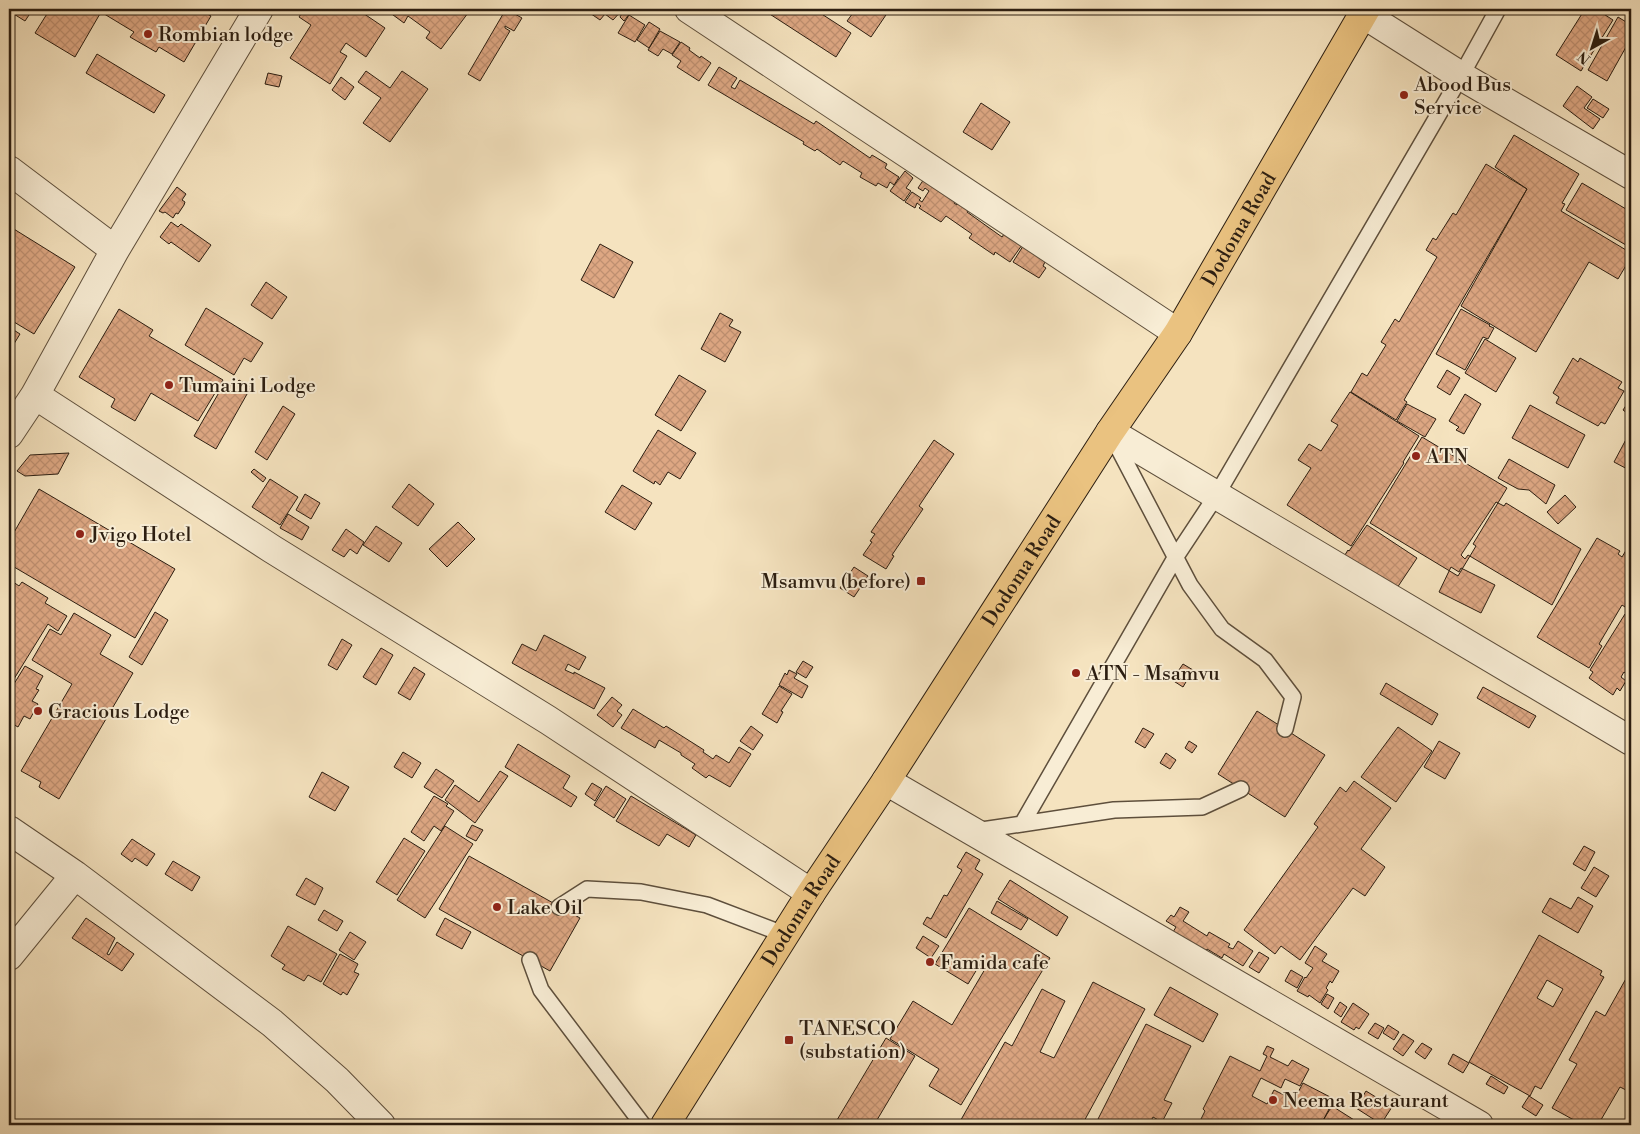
<svg xmlns="http://www.w3.org/2000/svg" width="1640" height="1134" viewBox="0 0 1640 1134" font-family="'Libre Bodoni',serif">
<defs>
<pattern id="building-cross-hatch" width="8" height="8" patternUnits="userSpaceOnUse" patternTransform="scale(1.25)"><rect width="8" height="8" fill="#dda783"/><path d="M0 0l8 8M0 8l8-8" fill="none" stroke="#be8f70"/></pattern>
</defs>
<rect width="100%" height="100%" fill="#f5e3bf"/>
<filter id="stains"><feTurbulence type="fractalNoise" baseFrequency=".004" numOctaves="4"/><feColorMatrix values="0 0 0 0 .2 0 0 0 0 .09 0 0 0 0 .02 0 0 0 .5 -.17"/></filter>
<radialGradient id="worn" r=".72"><stop offset=".6" stop-color="#630" stop-opacity="0"/><stop offset="1" stop-color="#630" stop-opacity=".3"/></radialGradient>
<!-- building -->
<path fill="url(#building-cross-hatch)" stroke="#2c1e11" fill-rule="evenodd" d="M9,9H33L25,21L9,11Z
M50,9H198L211,16L184,62L159,47L156,52L130,37L134,32L101,12L75,57L35,33Z
M304,9H357L385,28L366,57L346,43L340,52L347,56L330,84L290,58L311,25L299,17Z
M391,9H471L441,49L426,38L430,32L408,16L404,23L389,12Z
M506,9L522,18L514,31L505,26V28L510,31L480,81L468,74Z
M514,9H526L521,14L519,12L516,13Z
M584,9H623L613,20L605,14L600,20Z
M625,9L630,13L624,21L620,17Z
M762,9H814L851,33L836,57Z
M856,9H890L871,37L847,21Z
M1585,9H1596L1613,20L1581,71L1556,55Z
M629,15L645,25L635,42L618,33Z
M1618,17L1631,25V38L1607,81L1588,70Z
M649,22L660,29L649,48L637,40Z
M660,31L680,42L672,54L663,49L658,56L648,50Z
M681,42L690,48L689,50L700,58L701,56L711,63L699,81L677,67L681,61L672,55Z
M97,54L165,95L154,113L86,73Z
M719,67L737,78L731,87L735,89L740,80L814,124L816,121L870,158L872,155L887,164L885,168L899,177L894,185L890,182L887,188L878,183L876,186L860,177L862,173L843,161L840,165L817,149L815,151L803,144L804,142L708,85Z
M366,71L390,88L402,71L428,89L390,142L363,123L381,98L358,82Z
M268,73L282,76L279,87L265,84Z
M341,77L354,87L345,100L332,90Z
M1577,86L1592,97L1584,108L1600,119L1593,129L1563,106Z
M1593,99L1609,109L1603,118L1587,108Z
M981,103L1010,122L992,150L963,132Z
M1514,135L1579,174L1562,203L1565,204L1561,211L1631,253V257L1618,279L1589,262L1536,352L1461,306L1527,189L1495,167Z
M1486,164L1527,189L1404,400L1407,402L1396,420L1351,392L1362,373L1367,376L1386,345L1381,342L1395,319L1399,322L1437,257L1426,250L1433,238L1436,240L1453,213L1456,215Z
M905,171L913,178L906,188L911,191L904,201L890,191Z
M924,179L957,198L954,203L957,205L959,202L969,209L967,212L1002,237L1004,234L1022,245L1010,262L995,252L994,255L969,238L972,234L946,216L941,222L919,208L921,206L917,203L915,208L905,202L912,192L921,198L919,200L922,202L929,191L925,188L923,191L918,188Z
M1582,183L1631,212V248L1566,210Z
M177,187L186,194L182,200L185,202L184,205L178,214L176,213L173,218L165,212L163,213L159,211Z
M171,222L178,227L181,224L211,245L199,262L171,242L169,244L160,237Z
M9,226L75,267L34,334L9,319Z
M1025,243L1046,260L1043,266L1046,268L1039,278L1013,262Z
M600,244L633,262L614,298L581,280Z
M266,282L287,297L272,319L251,305Z
M206,308L263,343L251,362L244,358L234,375L185,345Z
M119,309L153,330L149,336L223,380L198,421L151,393L135,421L111,407L115,399L79,377Z
M1461,309L1490,325L1489,326L1494,328L1488,339L1483,337L1465,370L1436,354Z
M720,313L733,320L729,326L741,332L725,362L701,349Z
M9,327L20,334L9,352Z
M1485,339L1516,358L1496,392L1465,373Z
M1573,358L1578,362L1580,358L1622,382L1618,388L1624,391L1605,424L1601,422L1598,426L1556,403L1559,397L1553,393Z
M1447,370L1460,378L1450,395L1437,387Z
M679,375L706,391L681,431L655,415Z
M239,380L251,387L216,449L194,436L225,382L234,387Z
M1350,392L1419,436L1403,462L1404,463L1351,546L1287,505L1311,468L1298,460L1309,444L1321,451L1338,425L1331,421Z
M1465,394L1481,404L1464,434L1456,430L1459,427L1449,421Z
M1631,398V416L1623,410Z
M1407,404L1436,419L1425,437L1397,421Z
M1530,405L1585,435L1568,468L1512,438Z
M283,406L295,414L267,460L255,452Z
M658,430L696,453L680,479L668,472L660,485L655,481L654,484L633,471Z
M1631,430V471L1614,462Z
M1422,437L1507,488L1473,544L1476,546L1458,576L1370,523Z
M934,440L954,454L919,506L923,509L892,555L894,556L886,569L863,555L872,542L870,541L875,534L871,532Z
M69,453L58,474L25,476L17,471L30,455Z
M1509,459L1555,485L1546,504L1529,490L1518,489L1498,478Z
M254,469L266,478L263,482L251,472Z
M270,479L298,497L280,525L252,507Z
M409,484L434,504L418,526L392,507Z
M622,485L652,503L635,530L605,512Z
M39,489L175,569L135,638L9,564V541Z
M305,494L320,503L311,519L296,510Z
M1565,495L1576,507L1558,524L1547,512Z
M1496,502L1504,506L1506,503L1581,549L1552,605L1468,555L1465,559L1461,555Z
M288,514L309,527L302,540L280,528Z
M458,522L475,539L447,567L429,549Z
M1367,525L1417,558L1397,588L1343,558L1348,550L1349,551Z
M376,526L402,543L389,562L363,545Z
M346,529L364,542L357,554L350,549L344,557L332,550Z
M1597,538L1620,551L1618,554L1622,557L1628,547L1631,549V596L1625,607L1622,605L1599,644L1602,646L1589,668L1537,637Z
M854,567L868,576L854,597L840,588Z
M1451,567L1459,572L1461,568L1495,585L1481,613L1439,592Z
M9,579L19,586L22,582L48,598L45,603L67,616L58,631L48,624L9,687Z
M155,612L168,620L142,665L129,657Z
M74,613L111,635L100,654L133,673L59,799L39,787L41,782L21,771L72,684L32,660L50,629L61,635Z
M1625,614L1631,618V654L1629,657L1631,658V671L1628,675L1624,672L1621,677L1626,681L1620,691L1617,688L1613,695L1589,678L1593,672L1590,670Z
M544,635L586,657L579,670L568,664L565,670L574,674V672L605,688L594,709L512,663L522,644L536,651Z
M342,639L352,645L337,670L328,665Z
M381,648L393,655L376,685L363,677Z
M803,661L813,667L806,678L796,672Z
M1183,664L1193,670L1183,687L1172,680Z
M25,666L43,676L36,689L39,690L32,701L38,704L30,719L24,716L18,727L9,722V692Z
M414,667L425,674L410,700L398,693Z
M789,670L797,674L794,678L808,686L802,698L779,685L785,673L787,675Z
M1386,683L1438,714L1432,725L1380,694Z
M779,686L792,694L781,711L783,712L777,723L762,714Z
M1483,687L1536,716L1529,728L1477,698Z
M612,697L622,705L617,711L622,715L613,727L597,715Z
M633,709L664,728L666,726L704,750L703,752L713,759L716,755L729,763L739,747L751,754L730,787L709,775L706,778L692,768L695,764L681,755V753L659,740L655,748L621,728Z
M1257,711L1325,755L1285,817L1218,774Z
M751,726L763,735L753,750L740,741Z
M1398,727L1432,751L1396,802L1361,777Z
M1143,728L1154,734L1145,748L1135,742Z
M1189,741L1197,746L1192,753L1185,748Z
M1439,741L1460,753L1445,779L1424,767Z
M518,744L570,776L563,788L577,797L571,807L505,767Z
M403,752L421,763L412,778L394,767Z
M1166,753L1176,760L1170,769L1160,763Z
M436,769L454,781L442,798L424,787Z
M500,771L508,776L475,823L445,800L455,785L479,802Z
M322,772L349,787L335,811L309,797Z
M1354,781L1391,808L1361,849L1385,867L1365,896L1353,888L1300,960L1281,946L1275,954L1244,930L1318,827L1314,824L1340,787L1346,792Z
M592,783L602,789L595,801L585,794Z
M606,786L626,799L614,818L594,805Z
M434,796L448,804L446,806L454,811L441,831L434,826L424,841L411,832Z
M631,796L696,835L689,847L667,834L659,846L616,821Z
M472,825L483,830L476,841L466,836Z
M445,826L473,844L425,918L397,900Z
M404,838L425,851L397,895L376,882Z
M132,839L155,854L147,866L135,858L132,862L121,854Z
M1584,846L1595,852L1585,871L1573,864Z
M966,852L980,860L975,869L983,874L946,938L923,924L927,917L931,919L944,895L947,896L962,870L957,867Z
M469,856L580,918L550,971L439,909Z
M173,861L200,877L192,891L165,874Z
M1594,867L1609,876L1596,897L1581,888Z
M306,878L323,888L315,905L296,895Z
M1010,880L1068,917L1057,936L998,899Z
M1578,897L1593,906L1578,933L1542,912L1550,898L1571,909Z
M997,901L1028,919L1021,930L991,913Z
M1180,907L1189,912L1183,921L1207,936L1209,932L1230,944L1228,947L1233,949L1238,941L1253,951L1243,966L1224,954L1222,958L1207,949L1205,952L1173,932L1176,927L1166,921L1171,915L1174,917Z
M969,908L1050,958L961,1105L929,1086L939,1069L890,1039L913,1001L952,1025L988,964L982,961L968,984L935,964Z
M324,910L343,921L337,931L318,920Z
M86,918L115,938L107,954L109,955L117,942L134,954L122,971L72,938Z
M445,918L471,932L462,949L436,935Z
M288,926L337,954L321,982L308,975L304,981L282,969L285,965L271,956Z
M350,932L366,942L354,960L339,950Z
M1539,935L1602,971L1600,975L1604,977L1541,1089L1535,1086L1530,1096L1469,1062ZM1547,980L1563,989L1553,1007L1537,998Z
M923,936L939,946L931,958L916,948Z
M1315,946L1327,954L1322,961L1339,971L1332,983L1330,981L1326,988L1328,990L1320,1003L1309,995L1308,997L1297,991L1305,977L1306,978L1313,968L1305,963Z
M1259,952L1269,958L1259,973L1249,967Z
M340,954L358,964L354,972L359,974L347,995L343,992L341,995L323,984Z
M1631,960V972L1626,969Z
M1291,970L1303,977L1297,988L1285,981Z
M1628,975L1631,977V1085L1628,1091L1620,1087L1598,1125H1583L1552,1108L1577,1064L1569,1060L1596,1011L1605,1016Z
M1093,982L1145,1009L1082,1125H958L1005,1042L1012,1046L1042,989L1065,1001L1040,1052L1054,1058Z
M1170,987L1218,1014L1203,1042L1154,1015Z
M1327,994L1334,998L1328,1009L1321,1004Z
M1340,1002L1347,1007L1341,1017L1334,1012Z
M1353,1003L1369,1014L1359,1029L1356,1027L1354,1030L1341,1022Z
M1375,1023L1384,1028L1378,1039L1368,1033Z
M1146,1024L1191,1046L1164,1100L1172,1103L1162,1122L1153,1117L1149,1125H1095Z
M1388,1025L1399,1032L1394,1040L1383,1033Z
M1403,1034L1414,1041L1403,1056L1393,1049Z
M886,1038L915,1056L874,1125H834Z
M1422,1043L1432,1049L1425,1059L1415,1052Z
M1267,1046L1274,1049L1270,1057L1288,1066L1292,1060L1309,1069L1300,1086L1285,1079L1281,1088L1261,1078L1252,1096L1267,1104L1274,1090L1294,1100L1303,1083L1334,1099L1321,1125H1254L1256,1121L1252,1120L1250,1125H1198L1205,1111L1203,1109L1230,1056L1260,1071L1267,1056L1263,1054Z
M1453,1054L1469,1063L1463,1073L1448,1064Z
M1491,1076L1508,1087L1504,1094L1486,1084Z
M1366,1091L1392,1107L1381,1124L1356,1108Z
M1529,1096L1543,1105L1536,1116L1522,1107Z
M1332,1106L1362,1125H1320Z"/>
<g fill="none" stroke-linecap="round" stroke-linejoin="round">
<defs>
<path id="service" d="M1113,438L1190,585L1222,629L1265,660L1293,697L1285,729
M1022,824L1175,558L1216,496L1461,76L1498,9
M975,831L1114,810L1202,807L1241,789
M559,907L587,889L641,892L707,905L786,935
M530,960L541,990L643,1125"/>
<path id="minor" d="M689,9L1178,333
M1363,14L1461,76L1631,175
M9,170L115,250
M35,395L272,549L548,720L811,893
M1110,432L1631,741
M9,434L35,395L115,250L259,9
M886,781L1479,1125
M9,830L75,875L272,1023L337,1080L381,1125
M9,956L75,875"/>
<g id="trunk">
<path id="s1" d="M665,1125L811,893L886,781L1110,432L1178,333L1366,9"/>
</g>
</defs>
<!-- service casing -->
<use href="#service" stroke="#5e4f3c" stroke-width="18"/>
<!-- minor casing -->
<use href="#minor" stroke="#5e4f3c" stroke-width="30"/>
<!-- trunk casing -->
<use href="#trunk" stroke="#2c1e11" stroke-width="30"/>
<!-- service -->
<use href="#service" stroke="#f8edd5" stroke-width="15"/>
<!-- minor -->
<use href="#minor" stroke="#f8edd5" stroke-width="28"/>
<!-- trunk -->
<use href="#trunk" stroke="#eac280" stroke-width="28"/>
</g>
<!-- markers -->
<g fill="#8f2418" stroke="#f8edd5" stroke-width="2">
<circle cx="148" cy="34" r="5"/>
<circle cx="1404" cy="95" r="5"/>
<circle cx="169" cy="385" r="5"/>
<circle cx="1416" cy="456" r="5"/>
<circle cx="80" cy="534" r="5"/>
<rect x="916" y="576" width="10" height="10" rx="2.5"/>
<circle cx="1076" cy="673" r="5"/>
<circle cx="38" cy="711" r="5"/>
<circle cx="497" cy="907" r="5"/>
<circle cx="930" cy="962" r="5"/>
<rect x="784" y="1035" width="10" height="10" rx="2.5"/>
<circle cx="1273" cy="1100" r="5"/>
</g>
<g text-anchor="middle" stroke-width="4" stroke-linejoin="round" paint-order="stroke">
<!-- poi labels -->
<g font-size="20" fill="#2c1e11" stroke="#f8edd5" text-anchor="start">
<text x="158" y="41">Rombian lodge</text>
<text x="1414" y="91">Abood Bus<tspan x="1414" dy="23">Service</tspan></text>
<text x="179" y="392">Tumaini Lodge</text>
<text x="1426" y="463">ATN</text>
<text x="90" y="541">Jvigo Hotel</text>
<text x="911" y="588" text-anchor="end">Msamvu (before)</text>
<text x="1086" y="680">ATN - Msamvu</text>
<text x="48" y="718">Gracious Lodge</text>
<text x="507" y="914">Lake Oil</text>
<text x="940" y="969">Famida cafe</text>
<text x="799" y="1035">TANESCO<tspan x="799" dy="23">(substation)</tspan></text>
<text x="1283" y="1107">Neema Restaurant</text>
</g>
<!-- street labels -->
<g font-size="20" fill="#2c1e11" stroke="#f8edd5">
<text dy="7" stroke="none"><textPath href="#s1" startOffset="1064">Dodoma Road</textPath></text>
<text dy="7" stroke="none"><textPath href="#s1" startOffset="659">Dodoma Road</textPath></text>
<text dy="7" stroke="none"><textPath href="#s1" startOffset="254">Dodoma Road</textPath></text>
</g>
</g>
<!-- margin -->
<rect width="1640" height="1134" fill="none" stroke="#f5e3bf" stroke-width="30"/>
<rect x="10" y="10" width="1620" height="1114" fill="none" stroke="#2c1e11" stroke-width="2.5"/>
<rect x="15" y="15" width="1610" height="1104" fill="none" stroke="#2c1e11"/>
<!-- north arrow -->
<g transform="translate(1592 48) rotate(219)" stroke="#f8edd5" stroke-width="4" paint-order="stroke">
<path d="M0-4L9 19L0 12L-9 19Z" fill="#2c1e11"/>
<text y="-8" font-size="14" font-weight="bold" text-anchor="middle" fill="#2c1e11">N</text>
</g>
<rect width="100%" height="100%" filter="url(#stains)"/>
<rect width="100%" height="100%" fill="url(#worn)"/>
</svg>
